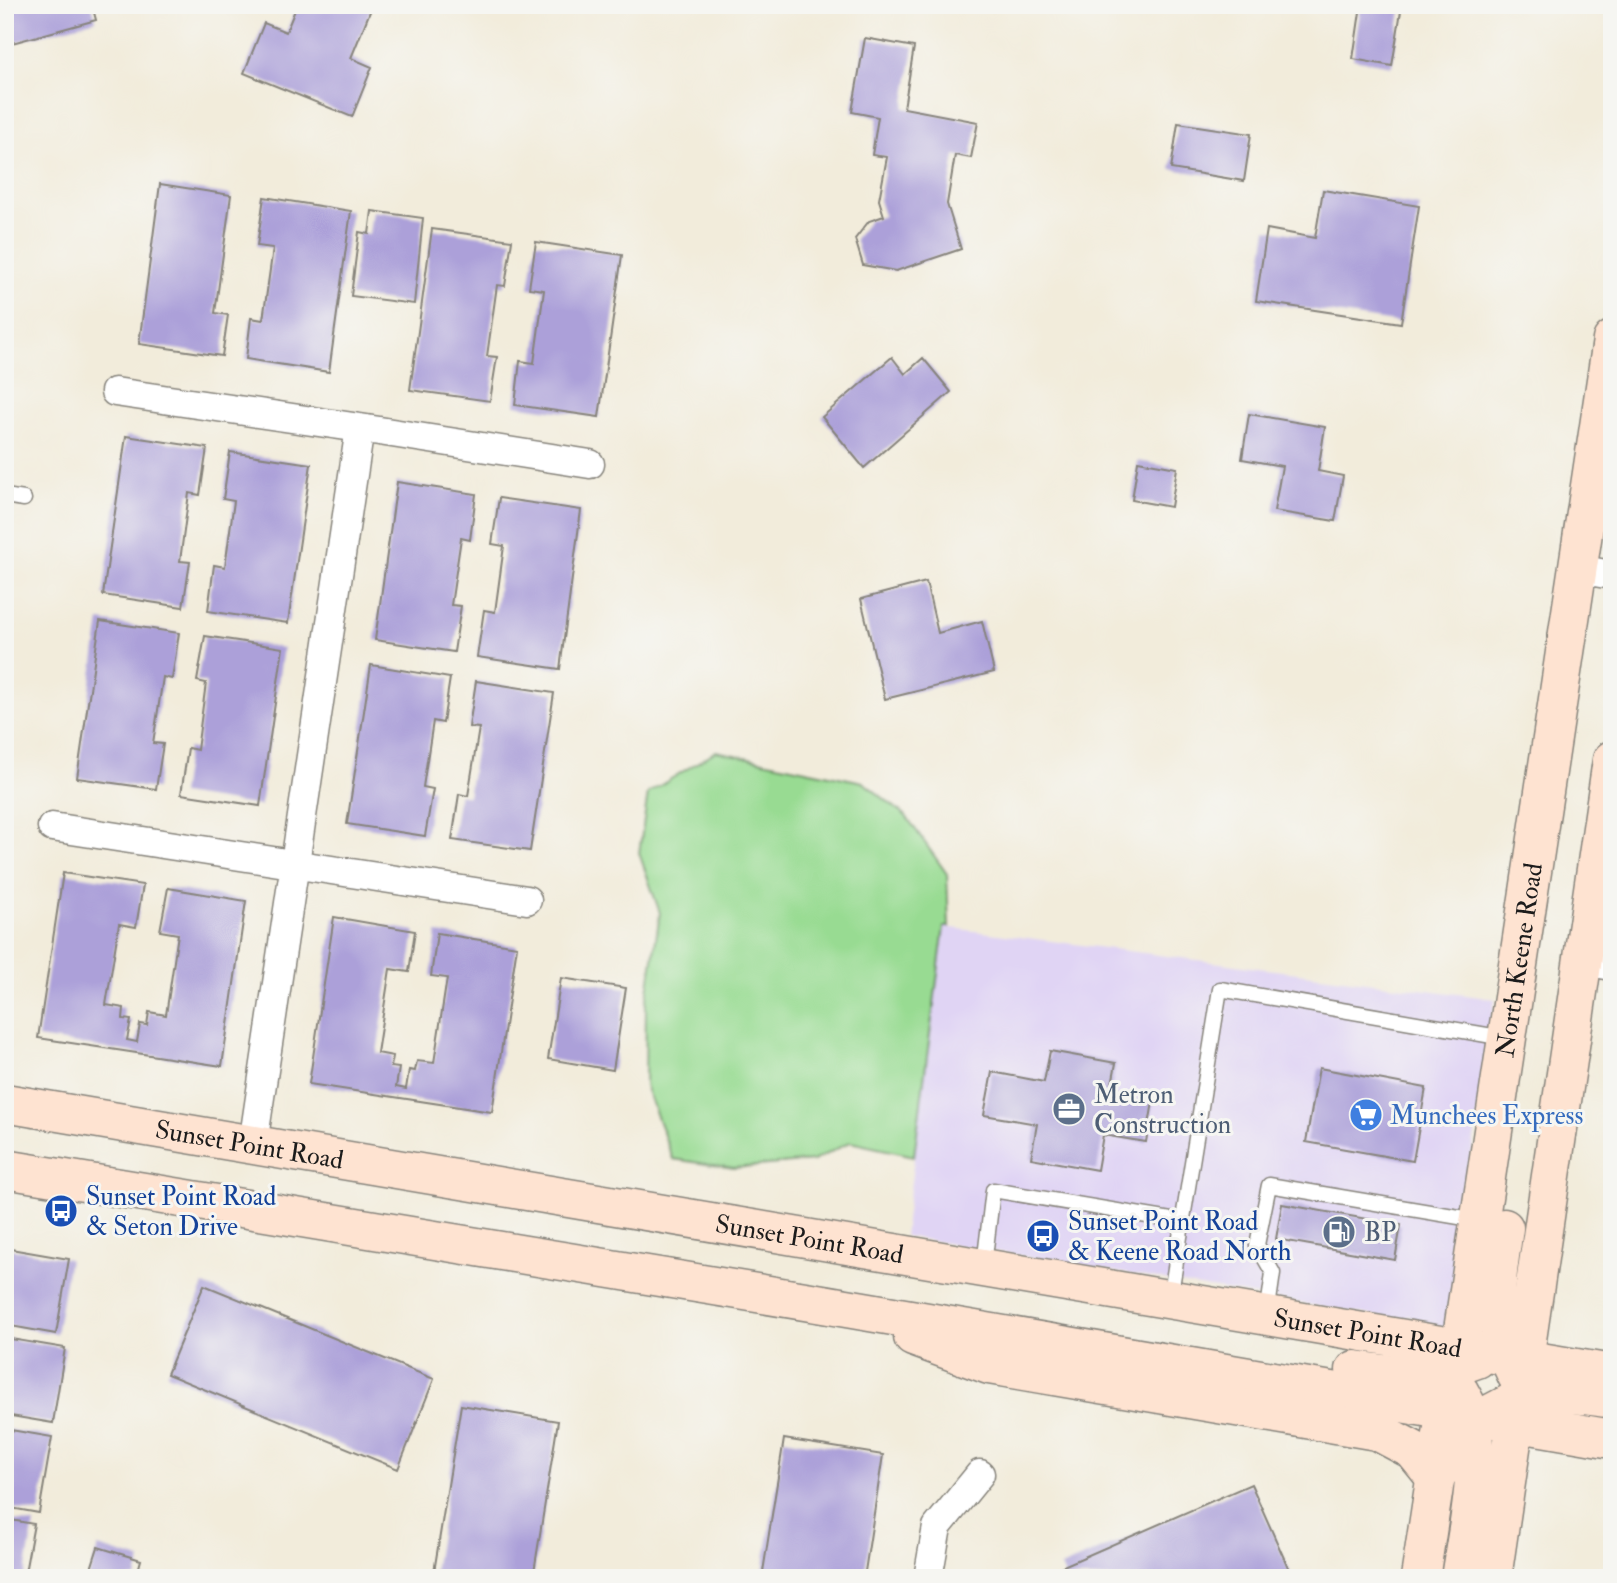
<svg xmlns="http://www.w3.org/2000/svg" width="1617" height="1583" viewBox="0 0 1617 1583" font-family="'IM FELL Double Pica',serif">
<rect width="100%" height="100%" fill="#f6f6f2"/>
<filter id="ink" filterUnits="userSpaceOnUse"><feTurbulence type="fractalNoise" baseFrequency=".0143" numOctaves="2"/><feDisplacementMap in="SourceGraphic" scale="14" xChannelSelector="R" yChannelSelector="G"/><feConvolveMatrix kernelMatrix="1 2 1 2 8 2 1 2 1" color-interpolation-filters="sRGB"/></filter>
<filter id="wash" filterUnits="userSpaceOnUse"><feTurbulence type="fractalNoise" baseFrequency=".00686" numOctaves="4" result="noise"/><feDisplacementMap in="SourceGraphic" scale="28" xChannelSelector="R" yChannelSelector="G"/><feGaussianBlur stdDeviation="1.57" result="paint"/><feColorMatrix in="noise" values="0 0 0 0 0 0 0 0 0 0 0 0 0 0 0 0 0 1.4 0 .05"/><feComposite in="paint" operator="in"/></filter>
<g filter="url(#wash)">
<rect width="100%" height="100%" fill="#f2ecdb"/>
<!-- built -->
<path fill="#e0d4f4" d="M944,927L1495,999L1446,1328L1419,1324L1409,1315L1405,1321L904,1236Z"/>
<!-- green -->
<path fill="#98db92" stroke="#5a7c57" stroke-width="2" d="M716,751L863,782L906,816L947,874L949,927H944L914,1156L850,1142L813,1161L734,1168L673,1159L645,1085L646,1005L660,913L639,853L648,793Z"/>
<g id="blocks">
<!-- building -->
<path fill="#aca0d9" d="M5,5H92L96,20L5,45Z
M297,5H362L371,9L351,58L372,67L352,117L244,73L264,23L286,32Z
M1361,5H1402L1392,66L1353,59Z
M865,38L914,47L904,108L978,122L971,158L955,155L947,204L961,249L896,271L863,265L855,239L869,221L884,216L879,200L887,157L872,155L878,117L852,112Z
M1178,123L1251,134L1244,181L1171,169Z
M160,184L231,195L215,313L228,315L222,356L139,344Z
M1323,190L1419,206L1401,323L1256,301L1267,229L1315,238Z
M264,197L351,211L329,372L246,359L251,318L263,320L273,248L257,246Z
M372,211L423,218L414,304L351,296L359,232L369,234Z
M432,229L512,240L505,286L497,285L487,356L497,357L490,401L410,390Z
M536,242L622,255L599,417L515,405L520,361L534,363L544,290L529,288Z
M892,357L905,374L923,358L951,392L864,468L822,417Z
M1249,414L1325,427L1318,471L1343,476L1335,521L1274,511L1282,466L1242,459Z
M126,436L207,448L200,495L189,493L180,561L190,562L183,607L103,595Z
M230,452L311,464L288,623L208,611L214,565L225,567L234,501L223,499Z
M1138,461L1177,468L1171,507L1132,500Z
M397,482L476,494L470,540L461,538L451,605L461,606L454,652L375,640Z
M499,498L581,510L560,669L477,657L484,610L495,612L504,546L492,544Z
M926,582L938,633L982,621L994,672L885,699L861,599Z
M100,621L179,633L172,679L163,677L153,743L163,744L156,789L77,778Z
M205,636L283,648L260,806L181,794L188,748L197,750L206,683L197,681Z
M371,665L450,678L443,723L433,721L423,787L433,789L425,836L347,824Z
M476,681L554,693L530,851L452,840L459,794L468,796L479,728L469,727Z
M63,873L143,885L136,927L119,924L106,1005L124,1008L123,1019L131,1020L127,1040L137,1042L140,1024L147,1025L149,1012L166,1015L178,934L160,931L168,888L246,901L222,1066L38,1038Z
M334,917L415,931L409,972L390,969L377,1053L393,1056L391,1067L399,1068L396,1087L406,1089L409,1070L415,1071L417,1061L434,1063L447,978L431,976L437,933L517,946L492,1112L309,1084Z
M561,978L626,988L613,1070L548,1059Z
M1050,1051L1116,1063L1110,1095L1153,1102L1146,1142L1103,1135L1097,1170L1031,1158L1037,1124L984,1115L992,1072L1044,1082Z
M1319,1068L1426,1088L1413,1161L1306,1142Z
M1282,1204L1401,1225L1395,1260L1276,1239Z
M5,1248L69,1259L56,1334L5,1325Z
M204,1285L434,1379L398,1469L167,1374Z
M5,1338L65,1348L53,1423L5,1415Z
M461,1405L558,1421L533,1578H433Z
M5,1429L52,1437L39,1513L5,1507Z
M784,1439L883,1455L864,1578H762Z
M1251,1484L1291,1574L1283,1578H1066L1061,1567Z
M5,1519L34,1524L24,1578H5Z
M98,1547L141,1560L136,1578H88Z"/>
</g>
</g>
<g filter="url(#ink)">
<use href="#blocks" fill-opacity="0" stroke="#87847c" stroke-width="2"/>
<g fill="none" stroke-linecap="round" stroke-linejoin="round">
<defs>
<path id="service" d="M5,496L24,499
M984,1265L993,1190L1183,1222
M1170,1299L1220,989L1504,1038
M1267,1315L1273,1273L1257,1245L1269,1185L1477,1220"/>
<path id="minor" d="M115,392L360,428L253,1144
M360,428L590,464
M1577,569L1612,575
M52,827L527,900
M1583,961L1612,966
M928,1578L937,1527L980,1474"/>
<g id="secondary">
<path id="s1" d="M5,1103L1612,1374"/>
<path d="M5,1169L823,1304L1612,1439"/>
<path d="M1504,1228C1495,1289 1489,1318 1517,1376"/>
<path d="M913,1337L989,1365L1377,1431L1413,1450L1435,1477L1445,1464"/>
<path d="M1355,1370C1401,1378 1433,1376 1477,1359"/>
<path d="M1459,1391C1463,1399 1469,1407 1470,1416C1482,1469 1468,1525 1460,1578"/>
<path d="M1486,1416C1496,1411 1506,1405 1516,1401C1546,1390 1582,1394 1612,1399"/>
<path id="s2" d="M1420,1578L1446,1409L1460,1350L1612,340"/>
<path d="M1492,1578L1612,760"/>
</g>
</defs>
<!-- service casing -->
<use href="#service" stroke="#87847c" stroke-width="17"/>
<!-- minor casing -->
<use href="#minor" stroke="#87847c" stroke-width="31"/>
<!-- secondary casing -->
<use href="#secondary" stroke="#87847c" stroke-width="41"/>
<!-- service -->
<use href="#service" stroke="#fff" stroke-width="14"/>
<!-- minor -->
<use href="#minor" stroke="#fff" stroke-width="28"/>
<!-- secondary -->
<use href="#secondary" stroke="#fee3d1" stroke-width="38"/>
</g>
</g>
<!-- icons -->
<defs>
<symbol id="office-disc" viewBox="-11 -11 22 22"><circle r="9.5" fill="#5c6f8a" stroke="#f6f6f2"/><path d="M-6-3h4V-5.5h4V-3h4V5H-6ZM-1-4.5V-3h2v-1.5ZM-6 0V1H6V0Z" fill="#fff"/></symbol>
<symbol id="supermarket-disc" viewBox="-11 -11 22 22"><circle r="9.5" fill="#3f7fe0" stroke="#f6f6f2"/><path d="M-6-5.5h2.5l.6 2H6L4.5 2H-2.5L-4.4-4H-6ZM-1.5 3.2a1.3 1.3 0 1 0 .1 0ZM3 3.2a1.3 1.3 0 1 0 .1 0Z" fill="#fff"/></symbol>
<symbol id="bus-disc" viewBox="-11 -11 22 22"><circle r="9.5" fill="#1a4fb4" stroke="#f6f6f2"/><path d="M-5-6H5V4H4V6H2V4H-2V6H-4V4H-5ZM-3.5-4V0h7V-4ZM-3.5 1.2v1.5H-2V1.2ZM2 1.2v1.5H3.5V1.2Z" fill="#fff"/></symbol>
<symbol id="fuel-disc" viewBox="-11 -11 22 22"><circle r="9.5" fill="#5c6f8a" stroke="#f6f6f2"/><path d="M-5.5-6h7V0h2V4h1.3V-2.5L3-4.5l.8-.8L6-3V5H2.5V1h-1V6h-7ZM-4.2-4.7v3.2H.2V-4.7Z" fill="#fff"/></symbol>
</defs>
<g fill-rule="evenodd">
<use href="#office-disc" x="1050" y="1090" width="38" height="38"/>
<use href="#supermarket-disc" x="1347" y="1096" width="38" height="38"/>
<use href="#bus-disc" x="42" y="1192" width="38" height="38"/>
<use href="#fuel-disc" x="1320" y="1213" width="38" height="38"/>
<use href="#bus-disc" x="1024" y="1217" width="38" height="38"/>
</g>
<g text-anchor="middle" stroke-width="6" stroke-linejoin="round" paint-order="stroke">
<!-- street labels -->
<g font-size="26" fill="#1c1c1c" stroke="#f6f6f2">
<text dy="9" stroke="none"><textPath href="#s2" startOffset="626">North Keene Road</textPath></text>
<text dy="9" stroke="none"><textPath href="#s1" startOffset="248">Sunset Point Road</textPath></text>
<text dy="9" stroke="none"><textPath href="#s1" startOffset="816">Sunset Point Road</textPath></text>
<text dy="9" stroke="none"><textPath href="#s1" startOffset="1382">Sunset Point Road</textPath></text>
</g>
<!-- service labels -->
<g font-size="26" fill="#4e5e75" stroke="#f6f6f2" text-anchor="start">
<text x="1094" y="1103">Metron<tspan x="1094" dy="30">Construction</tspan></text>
<text x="1364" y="1241">BP</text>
</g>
<!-- shop labels -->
<g font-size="26" fill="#366cbe" stroke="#f6f6f2" text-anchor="start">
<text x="1390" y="1124">Munchees Express</text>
</g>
<!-- transit labels -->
<g font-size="26" fill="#164399" stroke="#f6f6f2" text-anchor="start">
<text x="86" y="1205">Sunset Point Road<tspan x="86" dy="30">&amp; Seton Drive</tspan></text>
<text x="1068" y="1230">Sunset Point Road<tspan x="1068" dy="30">&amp; Keene Road North</tspan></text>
</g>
</g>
<!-- margin -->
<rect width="1617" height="1583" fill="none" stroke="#f6f6f2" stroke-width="28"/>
</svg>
